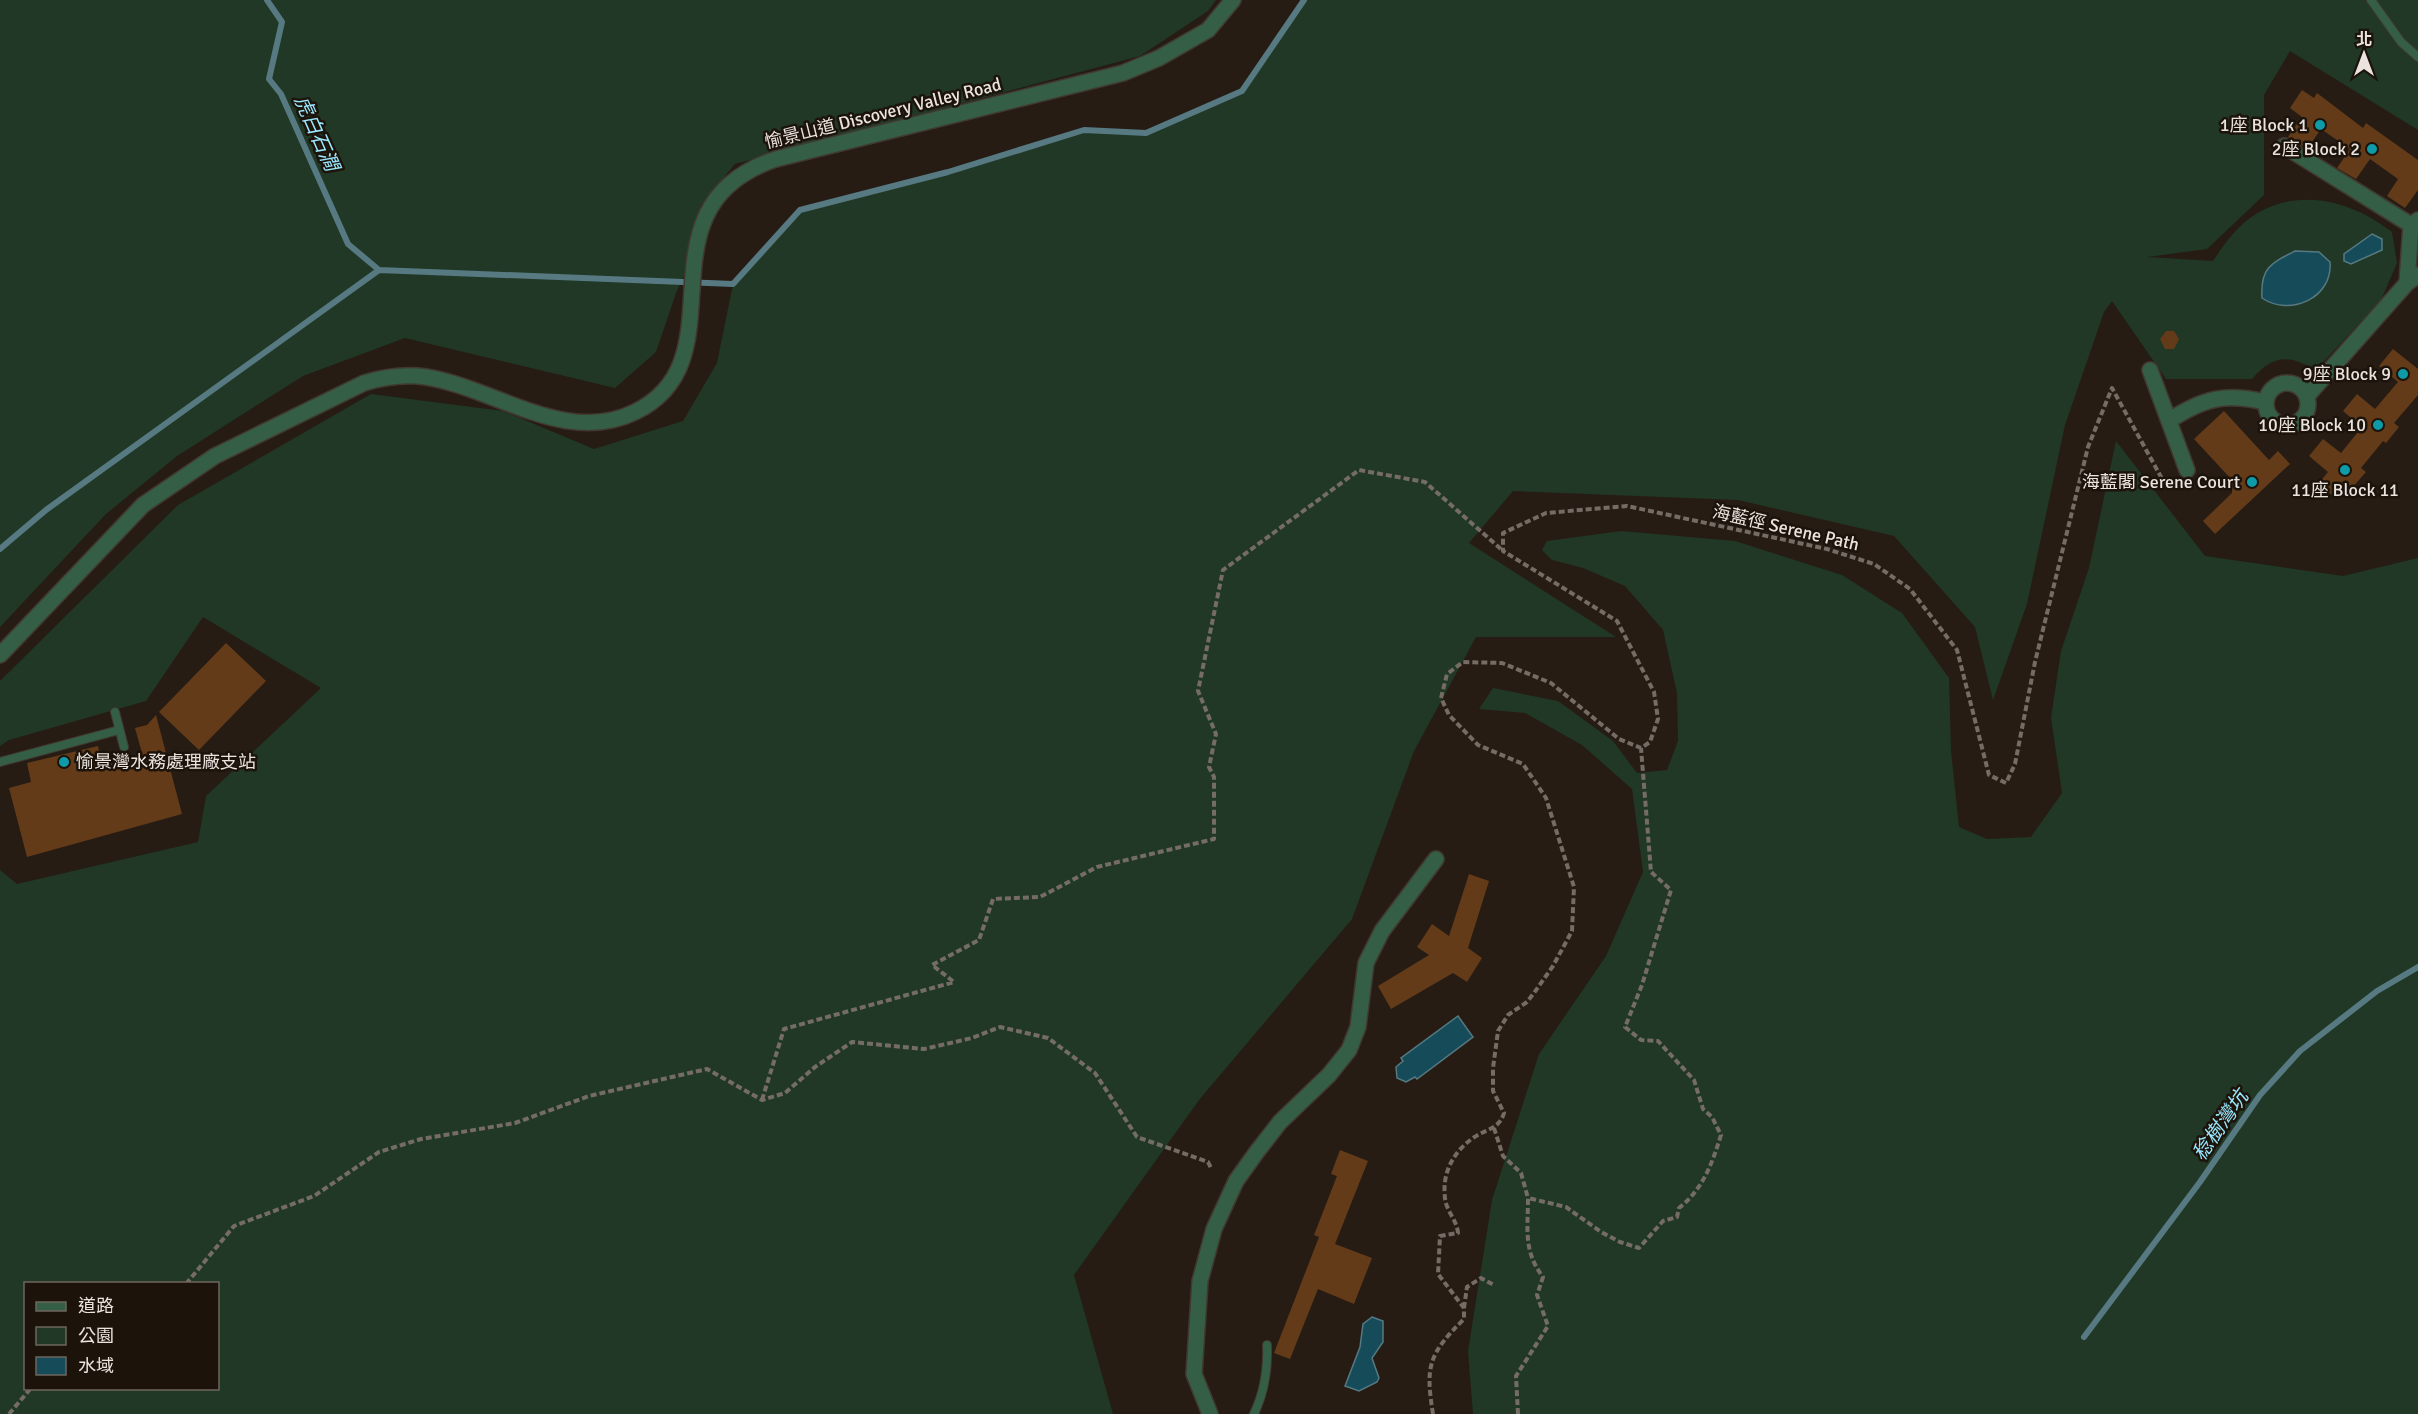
<svg xmlns="http://www.w3.org/2000/svg" width="2418" height="1414" viewBox="0 0 2418 1414" font-family="Signika,'Noto Sans TC',sans-serif">
<rect width="100%" height="100%" fill="#261c14"/>
<!-- green -->
<path fill="#203825" fill-rule="evenodd" d="M0,0H1216L1208,11L1140,56L735,164L701,205L691,261L676,293L656,352L615,388L405,338L303,376L177,456L106,514L0,627Z
M1304,0H2418V130L2290,51L2264,95V195L2207,249L2147,257L2213,261C2219,252 2225,243 2232,235C2276,183 2344,194 2392,232L2397,263L2381,300L2316,370C2288,354 2273,355 2252,379H2166L2112,301L2104,312L2065,425L2027,604L1993,700L1975,627L1894,536L1738,500L1513,491L1469,543L1616,637H1476L1414,751L1352,919L1199,1100L1074,1275L1113,1414H0V870L17,884L198,842L206,796L321,688L203,617L146,701L9,740L0,746V681L178,505L371,394L503,411L594,449L683,421L717,363L733,284L800,210L948,172L1084,130L1146,133L1242,91ZM26,1284H218V1388H26Z
M2116,441L2205,556L2343,576L2418,558V1414H1473L1468,1351L1492,1200L1539,1054L1606,956L1643,872L1632,789L1582,745L1525,713L1479,709L1493,688L1558,701L1613,741L1637,773L1667,770L1678,741L1677,693L1663,630L1625,586L1583,568L1552,560L1542,550L1547,541L1621,531L1735,541L1842,575L1902,613L1949,678L1951,751L1959,827L1987,839L2031,837L2062,793L2051,718L2061,651L2089,568Z"/>
<!-- water -->
<path fill="#164c5a" stroke="#567982" stroke-width="1.5" d="M2372,234L2382,239V250L2351,264L2344,261V254Z
M2295,251L2319,252L2330,262C2333,298 2290,317 2262,298C2260,268 2271,263 2295,251Z
M1458,1016L1473,1037L1417,1079L1415,1077L1406,1082L1397,1078L1396,1067L1403,1061L1401,1058Z
M1372,1317L1383,1321V1342L1372,1358L1379,1378L1377,1382L1359,1391L1345,1386L1360,1347L1363,1324Z"/>
<g fill="none" stroke-linecap="round" stroke-linejoin="round">
<!-- stream -->
<path stroke="#567982" stroke-width="6" d="M267,0L282,22L269,79L281,94L348,244L379,270
M0,549L46,510L379,270L733,284L800,210L948,172L1084,130L1146,133L1242,91L1304,0
M2084,1337L2200,1182L2260,1095L2300,1051L2377,991L2418,967"/>
</g>
<!-- building -->
<path fill="#633b19" d="M2302,90L2314,98L2317,93L2363,128L2366,123L2418,160V190L2405,208L2387,196L2398,179L2370,159L2356,179L2337,168L2350,149L2321,129L2307,149L2288,137L2302,117L2290,108Z
M2166,331H2174L2179,339L2174,349H2165L2160,339Z
M2393,349L2418,369V395L2394,423L2399,427L2386,443L2383,441L2361,468L2366,472L2352,488L2347,484L2336,498L2318,484L2328,472L2309,456L2323,439L2341,453L2362,427L2343,411L2357,394L2375,409L2398,382L2379,366Z
M2224,411L2269,460L2278,451L2290,464L2215,534L2203,521L2232,493V480L2194,439Z
M226,643L266,681L199,750L159,712Z
M156,715L182,814L27,857L9,788L31,782L27,763L98,746L102,764L142,753L135,728L147,725Z
M1469,874L1489,881L1468,948L1482,958L1467,982L1453,973L1391,1009L1378,986L1429,955L1417,947L1432,924L1449,936Z
M1340,1150L1368,1161L1335,1244L1372,1258L1354,1304L1318,1289L1290,1359L1274,1353L1319,1237L1314,1235L1337,1176L1331,1174Z"/>
<g fill="none" stroke-linecap="round" stroke-linejoin="round">
<defs>
<path id="lane" d="M2371,0L2401,42L2418,57
M115,712L124,747
M0,762L119,730
M1254,1414C1265,1391 1268,1370 1267,1345"/>
<path id="street" d="M2284,146L2411,225
M2407,283L2411,225L2418,220
M2150,370L2187,470
M2266 404a21 21 0 1 1 42 0a21 21 0 1 1-42 0Z
M2307,396L2407,283L2418,275
M2170,420C2204,398 2225,393 2265,402
M0,655L143,505L215,456L364,383C384,377 405,374 426,377C495,388 566,446 635,412C745,359 631,207 776,159L1123,73L1159,58L1208,30L1233,0
M1210,1414L1194,1374L1200,1281L1214,1229L1236,1181L1256,1153L1280,1122L1329,1075L1349,1050L1358,1027L1366,963L1382,931L1436,859"/>
</defs>
<!-- lane casing -->
<use href="#lane" stroke="#413830" stroke-width="10"/>
<!-- street casing -->
<use href="#street" stroke="#413830" stroke-width="18"/>
<!-- path -->
<path stroke="#756c65" stroke-width="4" stroke-dasharray="6 3" stroke-linecap="butt" d="M762,1100L784,1029L954,982L932,965L979,940L993,899L1040,897L1097,867L1214,839V777L1209,767L1216,734L1198,691L1223,570L1359,470L1425,482L1502,550
M1494,1128L1503,1156L1521,1173L1528,1198
M186,1284L234,1226L314,1196L379,1152L421,1139L515,1123L589,1096L707,1069L762,1100L785,1093L815,1067L852,1042L924,1049L972,1038L1000,1027L1048,1038L1095,1073L1137,1137L1208,1162L1211,1168
M1464,1308L1467,1287L1481,1278L1494,1285
M9,1414L31,1388
M1433,1414C1425,1365 1429,1354 1464,1319V1308L1438,1274L1440,1236L1458,1233C1457,1220 1446,1211 1445,1198C1442,1174 1452,1153 1473,1138C1485,1129 1499,1130 1504,1113L1493,1091V1068L1498,1031L1508,1015L1527,1002L1534,993L1553,966L1572,931L1574,887L1546,798L1523,764L1478,745L1449,715L1441,698L1447,674L1463,662L1502,663L1551,683L1619,739L1641,748L1650,742L1658,719L1654,692L1617,621L1503,551V533L1546,513L1627,506L1827,549L1874,564L1910,589L1957,650L1989,775L2006,783L2015,764L2035,662L2088,447L2112,388L2166,486L2175,479
M1518,1414L1516,1376L1548,1326L1537,1295L1543,1277C1523,1251 1528,1229 1528,1198L1566,1207L1601,1232L1620,1242L1639,1248L1663,1221L1677,1217L1679,1208C1703,1189 1712,1164 1721,1135L1712,1117L1703,1109L1694,1080L1658,1041L1641,1040L1625,1027L1642,985L1671,890L1651,872L1641,748"/>
<!-- lane -->
<use href="#lane" stroke="#355e46" stroke-width="8"/>
<!-- street -->
<use href="#street" stroke="#355e46" stroke-width="15"/>
</g>
<!-- markers -->
<g fill="#0f9aa8" stroke="#1c130b" stroke-width="2">
<circle cx="2320" cy="125" r="6"/>
<circle cx="2372" cy="149" r="6"/>
<circle cx="2403" cy="374" r="6"/>
<circle cx="2378" cy="425" r="6"/>
<circle cx="2345" cy="470" r="6"/>
<circle cx="2252" cy="482" r="6"/>
<circle cx="64" cy="762" r="6"/>
</g>
<g text-anchor="middle" stroke-width="5" stroke-linejoin="round" paint-order="stroke">
<!-- street labels -->
<g font-size="18" fill="#eae3de" stroke="#1c130b">
<text transform="translate(883 113) rotate(-14)" y="6">愉景山道 Discovery Valley Road</text>
<text transform="translate(1786 528) rotate(13)" y="6">海藍徑 Serene Path</text>
</g>
<!-- poi labels -->
<g font-size="18" fill="#eae3de" stroke="#1c130b" text-anchor="end">
<text x="2308" y="131">1座 Block 1</text>
<text x="2360" y="155">2座 Block 2</text>
<text x="2391" y="380">9座 Block 9</text>
<text x="2366" y="431">10座 Block 10</text>
<text x="2240" y="488">海藍閣 Serene Court</text>
<text x="2345" y="496" text-anchor="middle">11座 Block 11</text>
<text x="76" y="768" text-anchor="start">愉景灣水務處理廠支站</text>
</g>
<!-- water labels -->
<g font-size="20" font-style="italic" fill="#99e8ff" stroke="#1c130b">
<text transform="translate(317 133) rotate(66)" y="7">虎白石澗</text>
<text transform="translate(2220 1125) rotate(-55)" y="7">稔樹灣坑</text>
</g>
</g>
<!-- legend -->
<rect x="24" y="1282" width="195" height="108" fill="#1c130b" stroke="#6e665f" stroke-width="1.5"/>
<rect x="36" y="1302" width="30" height="9" fill="#355e46" stroke="#6e665f" stroke-width="1.5"/>
<text x="78" y="1312" font-size="18" fill="#eae3de">道路</text>
<rect x="36" y="1327" width="30" height="18" fill="#203825" stroke="#6e665f" stroke-width="1.5"/>
<text x="78" y="1342" font-size="18" fill="#eae3de">公園</text>
<rect x="36" y="1357" width="30" height="18" fill="#164c5a" stroke="#6e665f" stroke-width="1.5"/>
<text x="78" y="1372" font-size="18" fill="#eae3de">水域</text>
<!-- north arrow -->
<g transform="translate(2364 54)" stroke="#1c130b" stroke-width="4.5" paint-order="stroke">
<path d="M0-4.5L10 22L0 15L-10 22Z" fill="#eae3de"/>
<text y="-9" font-size="16" font-weight="bold" text-anchor="middle" fill="#eae3de">北</text>
</g>
</svg>
